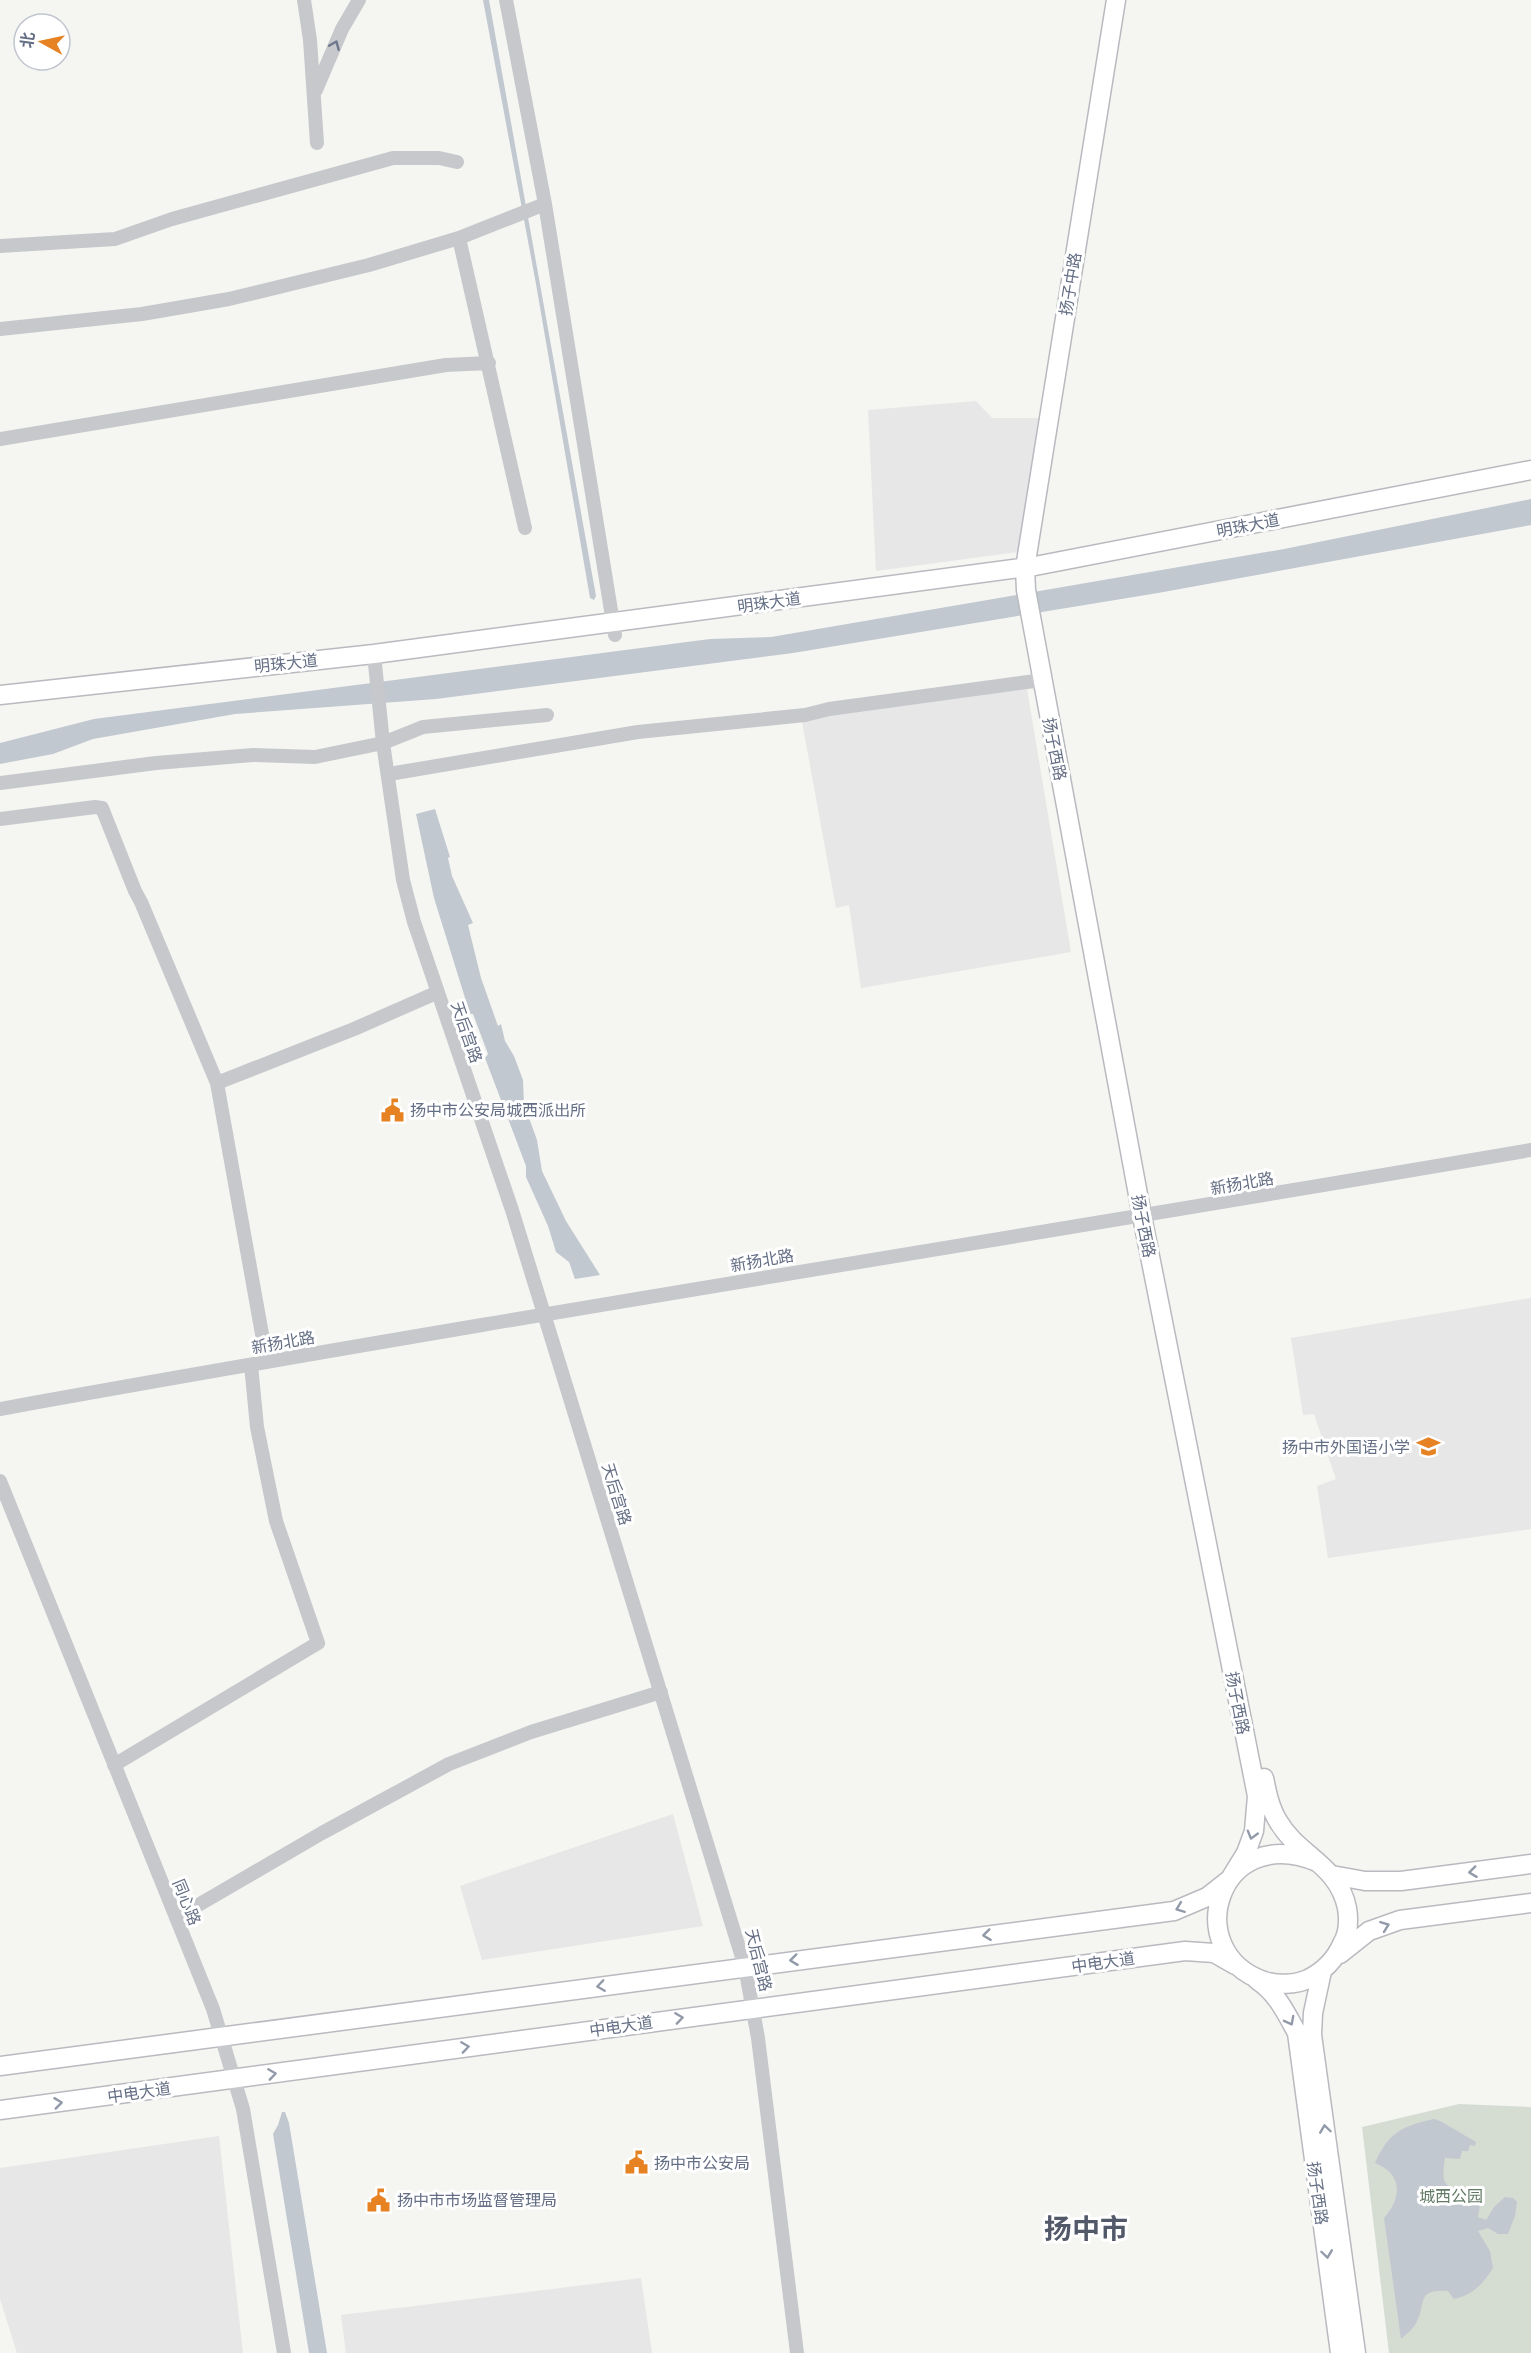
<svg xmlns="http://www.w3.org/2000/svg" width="1531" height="2353" viewBox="0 0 1531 2353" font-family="'PT Sans','Noto Sans SC',sans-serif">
<rect width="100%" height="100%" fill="#f5f6f2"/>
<!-- built -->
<path fill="#e6e7e6" d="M976,401L992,418H1039L1018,552L876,571L868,410Z
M1027,689L1071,952L861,988L849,905L836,908L801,716Z
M1531,1298V1529L1328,1558L1317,1486L1336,1479L1314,1414L1303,1415L1291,1338Z
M673,1814L703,1926L482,1960L460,1886Z
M219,2136L243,2353H17L0,2299V2168Z
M641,2278L652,2353H346L341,2315Z"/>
<!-- green -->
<path fill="#d5ddd3" d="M1459,2104L1531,2107V2353H1389L1362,2127Z"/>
<!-- water -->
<path fill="#c2c8d0" d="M483,0H489L596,596L594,600L590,598L536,284Z
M1531,499V525L1158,593L793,653L436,699L235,714L93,739L53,754L0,764V743L94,719L710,639L771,637L1284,549Z
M435,809L450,857L448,858L452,876L473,923L468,925L481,978L498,1026L501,1024L505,1041L514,1056L523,1080L524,1104L537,1140L542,1171L566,1221L600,1275L575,1279L569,1262L556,1252L548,1226L526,1177V1166L485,1058L488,1054L473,1014H470L434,898L416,814Z
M282,2112H285L289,2123L327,2353H309L273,2134L278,2125Z
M1434,2119C1441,2120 1467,2137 1476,2142L1475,2146L1470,2145L1468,2151H1462L1460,2159L1445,2158C1440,2188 1446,2189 1474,2190L1481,2198L1478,2217L1486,2220L1494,2207L1505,2197L1513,2198L1517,2202L1515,2216L1508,2234H1498L1488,2228L1478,2231L1490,2251L1493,2268C1483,2284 1473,2295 1454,2299L1448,2291C1414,2289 1428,2304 1415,2325C1412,2330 1405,2335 1401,2339L1384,2218C1402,2198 1403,2174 1375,2163C1388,2133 1402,2126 1434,2119Z"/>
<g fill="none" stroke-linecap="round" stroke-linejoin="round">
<defs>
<path id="major" d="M0,695L374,654L1035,566L1531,470
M1264,1778C1267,1793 1270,1808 1278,1821C1298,1856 1338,1864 1347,1908C1349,1920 1348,1934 1342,1944C1335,1960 1324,1971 1308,1979C1295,1985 1278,1985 1264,1981C1179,1952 1218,1821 1317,1862
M1332,1875L1365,1881H1401L1531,1864
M1340,1954L1369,1931L1400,1920L1531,1903
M1322,1971L1313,2013L1312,2035L1356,2353
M1257,1980C1277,1993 1286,2013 1297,2033L1340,2353
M0,2066L1174,1911L1207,1897L1230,1879L1246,1853L1254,1831L1257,1796L1142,1216L1026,590L1025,568L1116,0
M0,2110L1185,1951L1214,1953L1235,1965"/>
</defs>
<!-- major casing -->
<use href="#major" stroke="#b8babf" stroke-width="21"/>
<!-- minor -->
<path stroke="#c6c8cc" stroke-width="14" d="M304,0L310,40L317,143
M506,0L545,204L615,635
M316,90L342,29L359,0
M459,238L525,528
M0,246L115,239L172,219L393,158H439L457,162
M0,329L142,314L229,299L369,265L459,238L545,204
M0,439L446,365L489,363
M374,654L383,743L403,880L414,922L512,1210L745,1967L758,2038L797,2353
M389,774L638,732L805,715L829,709L1042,680
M0,783L156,763L253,755L315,757L383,743L423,727L547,715
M0,819L95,807L102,808L135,891L141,902L217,1083L267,1362
M217,1083L354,1029L436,993
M0,1409C509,1317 1021,1237 1531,1150
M0,1481L213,2009L243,2109L284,2353
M114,1765L318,1643L276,1521L257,1427L251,1365
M176,1918L322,1833L449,1764L531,1732L661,1692"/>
<!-- major -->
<use href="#major" stroke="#fff" stroke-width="18"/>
</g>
<!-- one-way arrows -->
<defs><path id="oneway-chevron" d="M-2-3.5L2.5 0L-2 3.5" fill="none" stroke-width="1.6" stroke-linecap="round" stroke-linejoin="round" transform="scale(1.5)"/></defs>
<use stroke="#6e778b" href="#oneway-chevron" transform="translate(335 45) rotate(-67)"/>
<g stroke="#929aa9">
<use href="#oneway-chevron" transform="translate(1252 1835) rotate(106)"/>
<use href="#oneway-chevron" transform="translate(1473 1872) rotate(173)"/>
<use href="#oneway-chevron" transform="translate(1180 1908) rotate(159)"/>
<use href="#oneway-chevron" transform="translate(1385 1926) rotate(-20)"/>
<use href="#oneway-chevron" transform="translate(987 1935) rotate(173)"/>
<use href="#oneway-chevron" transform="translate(794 1960) rotate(173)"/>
<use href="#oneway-chevron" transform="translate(601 1986) rotate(172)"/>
<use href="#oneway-chevron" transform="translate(679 2018) rotate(-8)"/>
<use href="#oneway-chevron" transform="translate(1290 2021) rotate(62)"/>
<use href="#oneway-chevron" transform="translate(465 2047) rotate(-8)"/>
<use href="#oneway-chevron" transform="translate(272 2074) rotate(-8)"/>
<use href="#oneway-chevron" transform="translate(58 2103) rotate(-7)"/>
<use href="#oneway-chevron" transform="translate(1325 2129) rotate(-98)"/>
<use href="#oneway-chevron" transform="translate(1327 2254) rotate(82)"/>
</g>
<!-- icons -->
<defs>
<symbol id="civic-bare" viewBox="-9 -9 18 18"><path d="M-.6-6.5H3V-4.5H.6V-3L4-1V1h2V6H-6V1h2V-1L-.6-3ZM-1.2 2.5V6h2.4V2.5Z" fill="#e68222" stroke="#fff" stroke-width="2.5" paint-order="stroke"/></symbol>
<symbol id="school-bare" viewBox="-9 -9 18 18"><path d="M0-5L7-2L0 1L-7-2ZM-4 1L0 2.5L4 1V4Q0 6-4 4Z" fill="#e68222" stroke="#fff" stroke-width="2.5" paint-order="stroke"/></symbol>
</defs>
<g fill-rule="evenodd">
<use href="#civic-bare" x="376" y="1094" width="33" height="33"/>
<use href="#school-bare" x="1412" y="1430" width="33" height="33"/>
<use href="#civic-bare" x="620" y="2146" width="33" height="33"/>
<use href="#civic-bare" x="362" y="2184" width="33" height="33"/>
</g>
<g text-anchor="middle" stroke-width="6" stroke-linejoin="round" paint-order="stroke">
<!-- street labels -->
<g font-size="16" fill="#646e84" stroke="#fff">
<text transform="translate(1070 284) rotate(-81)" y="6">扬子中路</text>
<text transform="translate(1248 525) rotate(-11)" y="6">明珠大道</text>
<text transform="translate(769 602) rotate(-8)" y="6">明珠大道</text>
<text transform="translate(286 663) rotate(-6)" y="6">明珠大道</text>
<text transform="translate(1055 749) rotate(79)" y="6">扬子西路</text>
<text transform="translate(467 1032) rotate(71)" y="6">天后宫路</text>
<text transform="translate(1242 1183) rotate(-10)" y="6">新扬北路</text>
<text transform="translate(1144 1226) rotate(79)" y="6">扬子西路</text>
<text transform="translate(762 1260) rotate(-10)" y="6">新扬北路</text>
<text transform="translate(283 1342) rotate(-10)" y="6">新扬北路</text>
<text transform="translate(617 1494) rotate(73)" y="6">天后宫路</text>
<text transform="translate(1238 1703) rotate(79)" y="6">扬子西路</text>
<text transform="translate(187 1902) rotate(68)" y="6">同心路</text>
<text transform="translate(759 1960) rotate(76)" y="6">天后宫路</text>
<text transform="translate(1103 1962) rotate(-8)" y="6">中电大道</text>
<text transform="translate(621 2026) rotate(-8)" y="6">中电大道</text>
<text transform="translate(139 2092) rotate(-8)" y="6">中电大道</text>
<text transform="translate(1318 2193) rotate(82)" y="6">扬子西路</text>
</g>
<!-- poi labels -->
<g font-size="16" fill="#646e84" stroke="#fff" text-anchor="start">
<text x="410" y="1116">扬中市公安局城西派出所</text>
<text x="1410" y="1453" text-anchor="end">扬中市外国语小学</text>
<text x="654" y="2169">扬中市公安局</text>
<text x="397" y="2206">扬中市市场监督管理局</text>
</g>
<!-- park labels -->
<g font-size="16" fill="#637b65" stroke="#fff">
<text x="1451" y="2202">城西公园</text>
</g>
<!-- town labels -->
<g font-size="28" font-weight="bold" fill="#525969" stroke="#fff">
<text x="1086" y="2239">扬中市</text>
</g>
</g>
<!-- north arrow -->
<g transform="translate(42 42) rotate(278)"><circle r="28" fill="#ffffff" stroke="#c1c5ce" stroke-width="1.5"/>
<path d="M0-4.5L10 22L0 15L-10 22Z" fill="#e68222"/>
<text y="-9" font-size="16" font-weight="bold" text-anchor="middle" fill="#646e84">北</text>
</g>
</svg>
